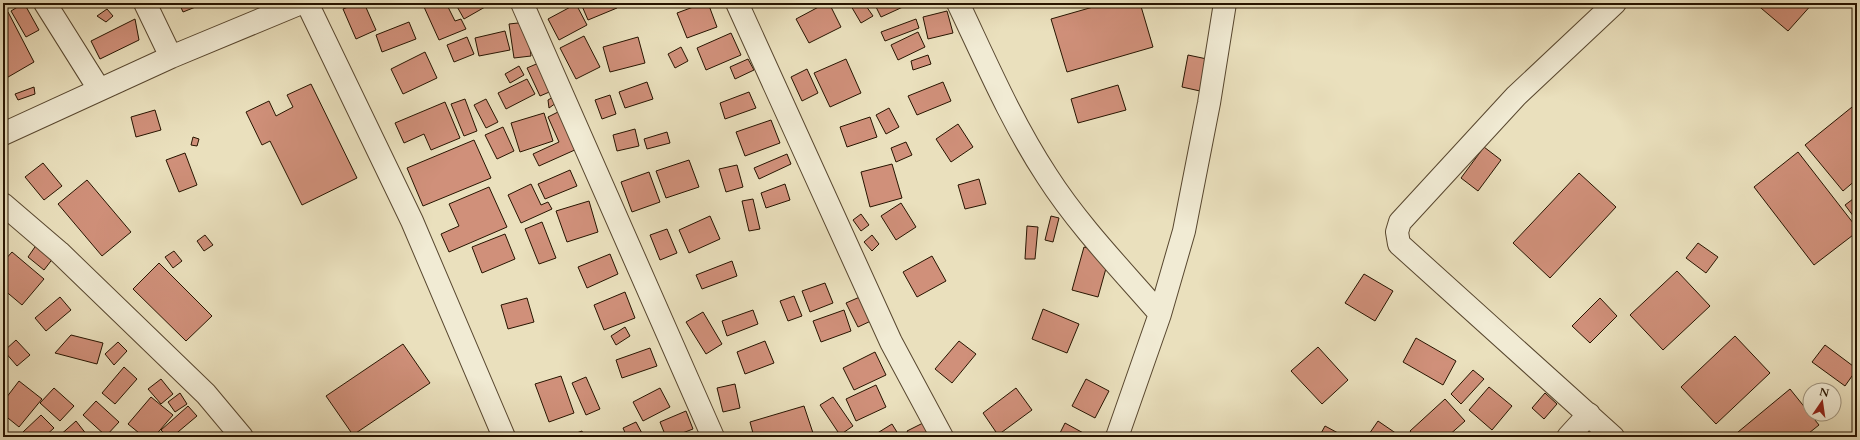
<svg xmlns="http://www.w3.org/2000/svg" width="1860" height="440" viewBox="0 0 1860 440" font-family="Cardo,serif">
<rect width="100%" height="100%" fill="#eae0bd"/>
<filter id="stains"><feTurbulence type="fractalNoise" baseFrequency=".005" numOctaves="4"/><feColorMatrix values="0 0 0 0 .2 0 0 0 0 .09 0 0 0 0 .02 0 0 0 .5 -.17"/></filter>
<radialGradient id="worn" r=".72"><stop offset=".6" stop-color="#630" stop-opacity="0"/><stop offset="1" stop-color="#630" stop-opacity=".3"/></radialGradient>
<!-- building -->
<path fill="#d0907a" stroke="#271400" d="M24,3L39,30L26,37L11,11Z
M179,3H197L198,6L183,12Z
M358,3H364L376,30L356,39L343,9Z
M434,3H446L455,21L461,19L466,29L439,40L424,7Z
M455,3H492L464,19Z
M589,3H615L617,8L588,20L582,6Z
M704,3H708L717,27L687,38L677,13Z
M826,3H829L841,27L809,43L796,19Z
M856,3H864L873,16L861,23L851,6Z
M874,3H904L905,6L881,17Z
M1107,3H1140L1153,47L1067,72L1051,19Z
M1755,3H1813L1788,31Z
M576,4L587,25L559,40L548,19Z
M107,9L113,16L106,22L97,16Z
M947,11L953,33L928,39L923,17Z
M8,12L34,62L3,80V15Z
M135,19L139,40L100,59L91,41Z
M916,19L919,28L885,41L881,32Z
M409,22L416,39L382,52L376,35Z
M527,22L531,56L514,58L509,24Z
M505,31L510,50L479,56L475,38Z
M918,32L925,47L898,60L891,45Z
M731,33L741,55L706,70L697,48Z
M584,36L600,67L576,79L560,48Z
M467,37L474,54L454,62L447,45Z
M638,37L645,63L610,72L603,47Z
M681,47L688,61L675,68L668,54Z
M425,52L437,78L403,94L391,69Z
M928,55L931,64L913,70L911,61Z
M1188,55L1207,59L1200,91L1182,87Z
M748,59L754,70L735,79L730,67Z
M846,59L861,93L830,107L814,73Z
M541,62L554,90L540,96L527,68Z
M519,66L524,75L510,83L505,74Z
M807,69L818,93L802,101L791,77Z
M527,79L535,94L506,109L498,93Z
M647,82L653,99L625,108L619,92Z
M943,82L951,101L917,115L908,96Z
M311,84L357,178L302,205L270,141L262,145L246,112L269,101L276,116L293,107L287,95Z
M1118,85L1126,110L1078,123L1071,99Z
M34,87L35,94L18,100L15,94Z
M749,92L756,108L725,119L720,103Z
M610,95L616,114L602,119L595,100Z
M555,96L556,103L549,108L548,100Z
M465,99L477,131L464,136L451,104Z
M486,99L498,122L486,128L474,105Z
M445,102L460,138L431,150L424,134L404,143L395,123Z
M1857,103V179L1843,191L1805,145Z
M889,108L899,127L886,134L876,115Z
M155,110L161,130L136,137L131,117Z
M560,111L577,149L539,166L533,154L559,142L548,117Z
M544,113L553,141L520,152L511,123Z
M870,117L877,137L847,147L840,127Z
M771,120L780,143L745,156L736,132Z
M958,124L973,147L951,162L936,139Z
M503,127L514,151L497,159L485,135Z
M635,129L639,146L617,151L613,135Z
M667,132L670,143L647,149L644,139Z
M193,137L199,139L197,146L191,145Z
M474,140L491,178L423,206L407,168Z
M906,142L912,155L896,162L891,148Z
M1484,147L1501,160L1478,191L1461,178Z
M1798,152L1857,228V232L1814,265L1754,187Z
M185,153L197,185L179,192L166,160Z
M787,154L791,164L759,179L754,168Z
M689,160L699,187L666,198L656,171Z
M43,163L62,186L44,200L25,177Z
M892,164L902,198L870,207L861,172Z
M737,165L743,187L726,192L719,169Z
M570,170L577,186L545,199L538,184Z
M649,172L660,202L632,212L621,182Z
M1579,173L1616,207L1550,278L1513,243Z
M979,179L986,204L965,209L958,185Z
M87,180L131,232L102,256L58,204Z
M531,184L541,205L548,202L552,209L521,223L508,195Z
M785,184L790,200L766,208L761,193Z
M489,187L507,227L449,252L441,234L459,226L449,204Z
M1857,196V221L1845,205Z
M753,199L760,229L749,231L742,201Z
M589,201L598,232L567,242L556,211Z
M901,203L916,227L896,240L881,216Z
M861,214L869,225L861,231L853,220Z
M710,216L720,239L689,253L679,230Z
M1051,216L1059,218L1053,242L1045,240Z
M542,222L556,258L539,264L525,229Z
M1027,226L1038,227L1035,259H1025Z
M667,229L677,253L660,260L650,235Z
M505,234L515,259L482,273L472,247Z
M205,235L213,245L204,251L197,241Z
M872,235L879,244L872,251L864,242Z
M1698,243L1718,257L1706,273L1686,258Z
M37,244L54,257L44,270L28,257Z
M1084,247L1110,254L1098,297L1072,290Z
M174,251L182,261L173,268L165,257Z
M12,252L44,279L22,305L3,289V262Z
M610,254L618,274L587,288L578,267Z
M932,256L946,281L917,297L903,272Z
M732,261L737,276L702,289L696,275Z
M159,263L212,316L186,341L133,289Z
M1677,271L1710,306L1663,350L1630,315Z
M1364,274L1393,291L1375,321L1345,303Z
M825,283L833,303L810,312L802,291Z
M625,292L635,318L604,330L594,305Z
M794,296L802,316L788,321L780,301Z
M862,296L873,320L858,327L846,303Z
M60,297L71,310L46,331L35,318Z
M527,298L534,322L508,329L501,305Z
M1600,298L1617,316L1590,343L1572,326Z
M1043,309L1079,324L1067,353L1032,339Z
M753,310L758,324L727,336L722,321Z
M844,310L851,331L821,342L813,321Z
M703,312L722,344L706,354L686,322Z
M625,327L630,336L616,345L611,336Z
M71,335L103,343L97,364L55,353Z
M1735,336L1770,373L1716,424L1681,387Z
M1416,338L1456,361L1443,385L1403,362Z
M16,340L30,355L17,366L4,351Z
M765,341L774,363L745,374L737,352Z
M959,341L976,354L952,383L935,369Z
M118,342L127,351L114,365L105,354Z
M403,344L430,383L353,435L326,396Z
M1825,345L1857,369L1845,386L1812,362Z
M1318,347L1348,380L1322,404L1291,371Z
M650,348L657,366L622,378L616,360Z
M875,352L886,375L854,390L843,368Z
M124,367L137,379L115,404L102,393Z
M1473,370L1484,379L1461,404L1451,394Z
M561,376L574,413L549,422L535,384Z
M586,377L600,409L586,415L572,383Z
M161,379L173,394L161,404L148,389Z
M1086,379L1109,391L1095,418L1072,406Z
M19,381L42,399L19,427L3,414V402Z
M735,384L740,408L723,412L717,388Z
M876,385L886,407L856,421L846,399Z
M1489,387L1512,406L1492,430L1469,410Z
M54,388L74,406L60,421L40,403Z
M660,388L670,407L643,421L633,402Z
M1016,388L1032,410L998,435L983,413Z
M1790,389L1819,425L1804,437H1732Z
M180,393L187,404L175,412L168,402Z
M1545,393L1557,404L1544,419L1532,408Z
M151,397L173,415L154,437H144L128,424Z
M833,397L853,426L840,435L820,405Z
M1445,399L1465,421L1447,437H1415L1410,431Z
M96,401L119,422L106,436L83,415Z
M188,406L197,416L172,437H168L161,430Z
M804,406L814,436L754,437L750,422Z
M686,411L693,429L672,437H666L660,422Z
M41,415L54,428L44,437H27L23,432Z
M76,421L87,435L84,437H58Z
M1378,421L1397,434L1395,437H1367Z
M636,422L644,437H627L623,428Z
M923,423L930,437H910L907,431Z
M1065,423L1087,435L1086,437H1058Z
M892,424L900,437H871Z
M1325,426L1338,433L1336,437H1319Z
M582,431L584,437H566Z"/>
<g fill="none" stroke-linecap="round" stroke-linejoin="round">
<defs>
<path id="minor" d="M45,3L99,89
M145,3L171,57
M307,3L412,221L504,437
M522,3L713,437
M737,3L891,342L942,437
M958,3C986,62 1011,121 1047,176C1079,226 1122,270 1160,314
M3,134L171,57L301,3
M3,204L59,252L206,394L242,437
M1117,437L1160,314L1184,231L1209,103L1225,3
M1568,437L1589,414
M1613,437L1399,244L1397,232L1400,222L1516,96L1615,3"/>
</defs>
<!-- minor casing -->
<use href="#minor" stroke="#58472f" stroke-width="24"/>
<!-- minor -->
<use href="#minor" stroke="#f1ebd4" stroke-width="22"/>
</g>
<!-- margin -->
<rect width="1860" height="440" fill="none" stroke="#eae0bd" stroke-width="16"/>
<rect x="4" y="4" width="1852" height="432" fill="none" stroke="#271400" stroke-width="2"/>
<rect x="8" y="8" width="1844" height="424" fill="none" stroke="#271400"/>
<!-- north arrow -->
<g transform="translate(1822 402) rotate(13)"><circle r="19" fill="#f1ebd4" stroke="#a0957f"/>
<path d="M0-3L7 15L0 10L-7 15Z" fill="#8f2418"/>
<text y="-6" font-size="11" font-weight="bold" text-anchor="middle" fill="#271400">N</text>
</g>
<rect width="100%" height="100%" filter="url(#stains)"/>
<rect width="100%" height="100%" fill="url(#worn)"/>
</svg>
